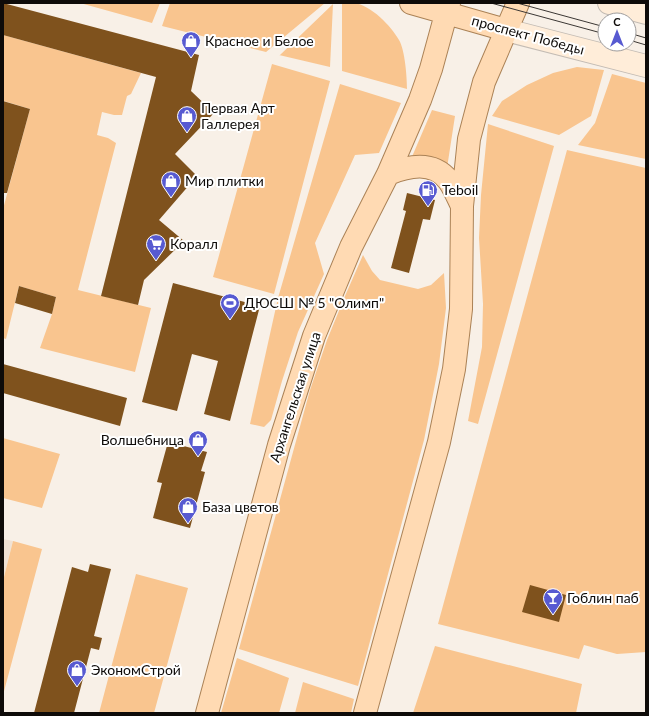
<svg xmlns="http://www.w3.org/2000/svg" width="649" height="716" viewBox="0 0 649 716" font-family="Lato,sans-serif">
<rect width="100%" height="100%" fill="#f8f0e7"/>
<!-- built -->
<path fill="#f0e2d4" d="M3,539L13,541L3,581Z"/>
<!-- green -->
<path fill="#f9c58f" d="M80,3H160L152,23Z
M170,3H325L266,52L162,26Z
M342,3C346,3 350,2 354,3C371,5 391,26 399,40C405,50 407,77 407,89L342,71Z
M333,4L330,67L279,55H280Z
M3,35L141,73L131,94L127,96L122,115H114L102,112L97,135L108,138L116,143L78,290L151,308L135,372L40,348L52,314L56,297L19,286L6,339L3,338V209L30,109L4,101Z
M272,64L330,81L274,294L213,277Z
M577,67L604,70L591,116L559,135L492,116L502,101L527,85L553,73Z
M612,74L646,83V159L578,145L595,123Z
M340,84L401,103L379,153L355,155L315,243L324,274L298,332L282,381L271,420L264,427L250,424L278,298Z
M432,110L455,116L447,168L411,159Z
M488,124L554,146L478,424L468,421L482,347L483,304L479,238L481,195Z
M567,150L646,168V652L617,654L584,645L579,659L438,624Z
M363,255L372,271L380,280L418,289L431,285L444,273L446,308L439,364L424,440L358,686L239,649L310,390L327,340L345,296Z
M3,438L60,454L42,508L3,498Z
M13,541L42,549L3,695V581Z
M136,574L188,588L154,713H99Z
M435,646L582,684L576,713H413Z
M237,658L289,678L279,713H221Z
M303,682L354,699L351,713H295Z"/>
<!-- building -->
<path fill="#7f521d" d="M3,3L199,55L191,91L214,113L175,154L197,176L159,220L184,241L144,280L138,305L101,296L156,77L3,35Z
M3,101L30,109L7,193H3Z
M407,193L435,200L430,220L423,219L409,273L391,268L406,211L403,210Z
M173,283L260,306L230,421L204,414L218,361L192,354L177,411L142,402Z
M19,286L56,297L52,314L15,303Z
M3,364L127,398L120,426L3,393Z
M168,442L207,452L201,471L205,472L190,528L153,518L162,483L157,482Z
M90,564L111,569L94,636L102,638L99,650L91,648L74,713H34L72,567L88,572Z
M530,585L566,595L559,622L522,612Z"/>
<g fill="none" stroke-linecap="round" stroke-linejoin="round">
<defs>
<path id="secondary" d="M609,3L646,13
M506,30L646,66"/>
<path id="primary" d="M411,3L506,30
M388,174C408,166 433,160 449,181C454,188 458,198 462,206
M207,713L279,445L314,336L351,247L388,174L420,100L431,69L449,3
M365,713L439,442L454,369L461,309L462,206L469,139L484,82L518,3"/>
</defs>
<!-- secondary casing -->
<use href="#secondary" stroke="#c4bcb4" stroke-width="24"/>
<!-- primary casing -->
<use href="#primary" stroke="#ab8256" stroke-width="24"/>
<!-- secondary -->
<use href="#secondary" stroke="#ffedd9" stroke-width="22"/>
<!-- primary -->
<use href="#primary" stroke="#ffdab3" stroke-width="22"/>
<!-- tram -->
<path stroke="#3b3734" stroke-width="1" d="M491,3L605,34
M517,3L605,27
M629,33L646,38
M629,40L646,45"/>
</g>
<!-- icons -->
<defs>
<symbol id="shop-pin" viewBox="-11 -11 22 30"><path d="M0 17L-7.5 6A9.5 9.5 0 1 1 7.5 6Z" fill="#575ad1" stroke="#fff"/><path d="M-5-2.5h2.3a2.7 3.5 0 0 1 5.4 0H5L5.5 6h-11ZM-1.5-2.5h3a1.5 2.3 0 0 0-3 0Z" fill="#fff"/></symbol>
<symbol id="fuel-pin" viewBox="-11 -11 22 30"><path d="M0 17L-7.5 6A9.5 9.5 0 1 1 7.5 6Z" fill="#575ad1" stroke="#fff"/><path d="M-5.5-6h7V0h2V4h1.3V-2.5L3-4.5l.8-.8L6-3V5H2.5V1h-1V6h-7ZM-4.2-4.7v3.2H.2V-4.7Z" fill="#fff"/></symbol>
<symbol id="supermarket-pin" viewBox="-11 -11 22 30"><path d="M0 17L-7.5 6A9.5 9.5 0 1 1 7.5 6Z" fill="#575ad1" stroke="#fff"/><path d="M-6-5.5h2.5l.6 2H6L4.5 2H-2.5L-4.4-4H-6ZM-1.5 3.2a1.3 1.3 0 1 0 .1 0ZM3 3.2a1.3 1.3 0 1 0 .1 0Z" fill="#fff"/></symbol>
<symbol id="stadium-pin" viewBox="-11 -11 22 30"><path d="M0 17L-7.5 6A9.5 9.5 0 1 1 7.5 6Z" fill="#575ad1" stroke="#fff"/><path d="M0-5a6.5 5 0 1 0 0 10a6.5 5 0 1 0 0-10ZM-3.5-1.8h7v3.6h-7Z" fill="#fff"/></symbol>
<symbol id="bar-pin" viewBox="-11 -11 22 30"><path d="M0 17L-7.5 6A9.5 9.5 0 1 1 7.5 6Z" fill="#575ad1" stroke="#fff"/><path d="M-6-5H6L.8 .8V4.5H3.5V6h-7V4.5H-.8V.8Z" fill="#fff"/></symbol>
</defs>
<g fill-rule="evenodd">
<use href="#shop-pin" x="180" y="30" width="22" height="30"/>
<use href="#shop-pin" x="176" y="105" width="22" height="30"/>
<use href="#shop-pin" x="160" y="170" width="22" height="30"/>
<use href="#fuel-pin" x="417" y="179" width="22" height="30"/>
<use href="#supermarket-pin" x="145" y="233" width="22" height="30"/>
<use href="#stadium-pin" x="219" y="292" width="22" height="30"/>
<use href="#shop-pin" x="187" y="429" width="22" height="30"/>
<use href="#shop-pin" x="177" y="496" width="22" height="30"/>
<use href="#bar-pin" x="542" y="587" width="22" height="30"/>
<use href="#shop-pin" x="66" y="659" width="22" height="30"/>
</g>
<g text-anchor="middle" stroke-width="4" stroke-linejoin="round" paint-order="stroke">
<!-- street labels -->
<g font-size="14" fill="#0e0b09" stroke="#fff">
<text transform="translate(528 35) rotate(15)" y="5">проспект Победы</text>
<text transform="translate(295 397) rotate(-72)" y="5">Архангельская улица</text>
</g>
<!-- poi labels -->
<g font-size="14" fill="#0e0b09" stroke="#fff" text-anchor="start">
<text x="205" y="46">Красное и Белое</text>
<text x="201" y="113">Первая Арт<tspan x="201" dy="16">Галлерея</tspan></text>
<text x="185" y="186">Мир плитки</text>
<text x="442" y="195">Teboil</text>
<text x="170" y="249">Коралл</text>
<text x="244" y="308">ДЮСШ № 5 "Олимп"</text>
<text x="184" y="445" text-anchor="end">Волшебница</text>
<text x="202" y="512">База цветов</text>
<text x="567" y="603">Гоблин паб</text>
<text x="91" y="675">ЭкономСтрой</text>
</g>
</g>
<!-- border -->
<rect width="649" height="716" fill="none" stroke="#0e0b09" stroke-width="8"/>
<!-- north arrow -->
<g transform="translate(617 32)"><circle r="19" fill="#ffffff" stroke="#9f9d9d"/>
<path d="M0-3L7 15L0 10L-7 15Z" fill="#575ad1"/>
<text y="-6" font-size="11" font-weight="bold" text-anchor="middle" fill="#0e0b09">С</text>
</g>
</svg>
